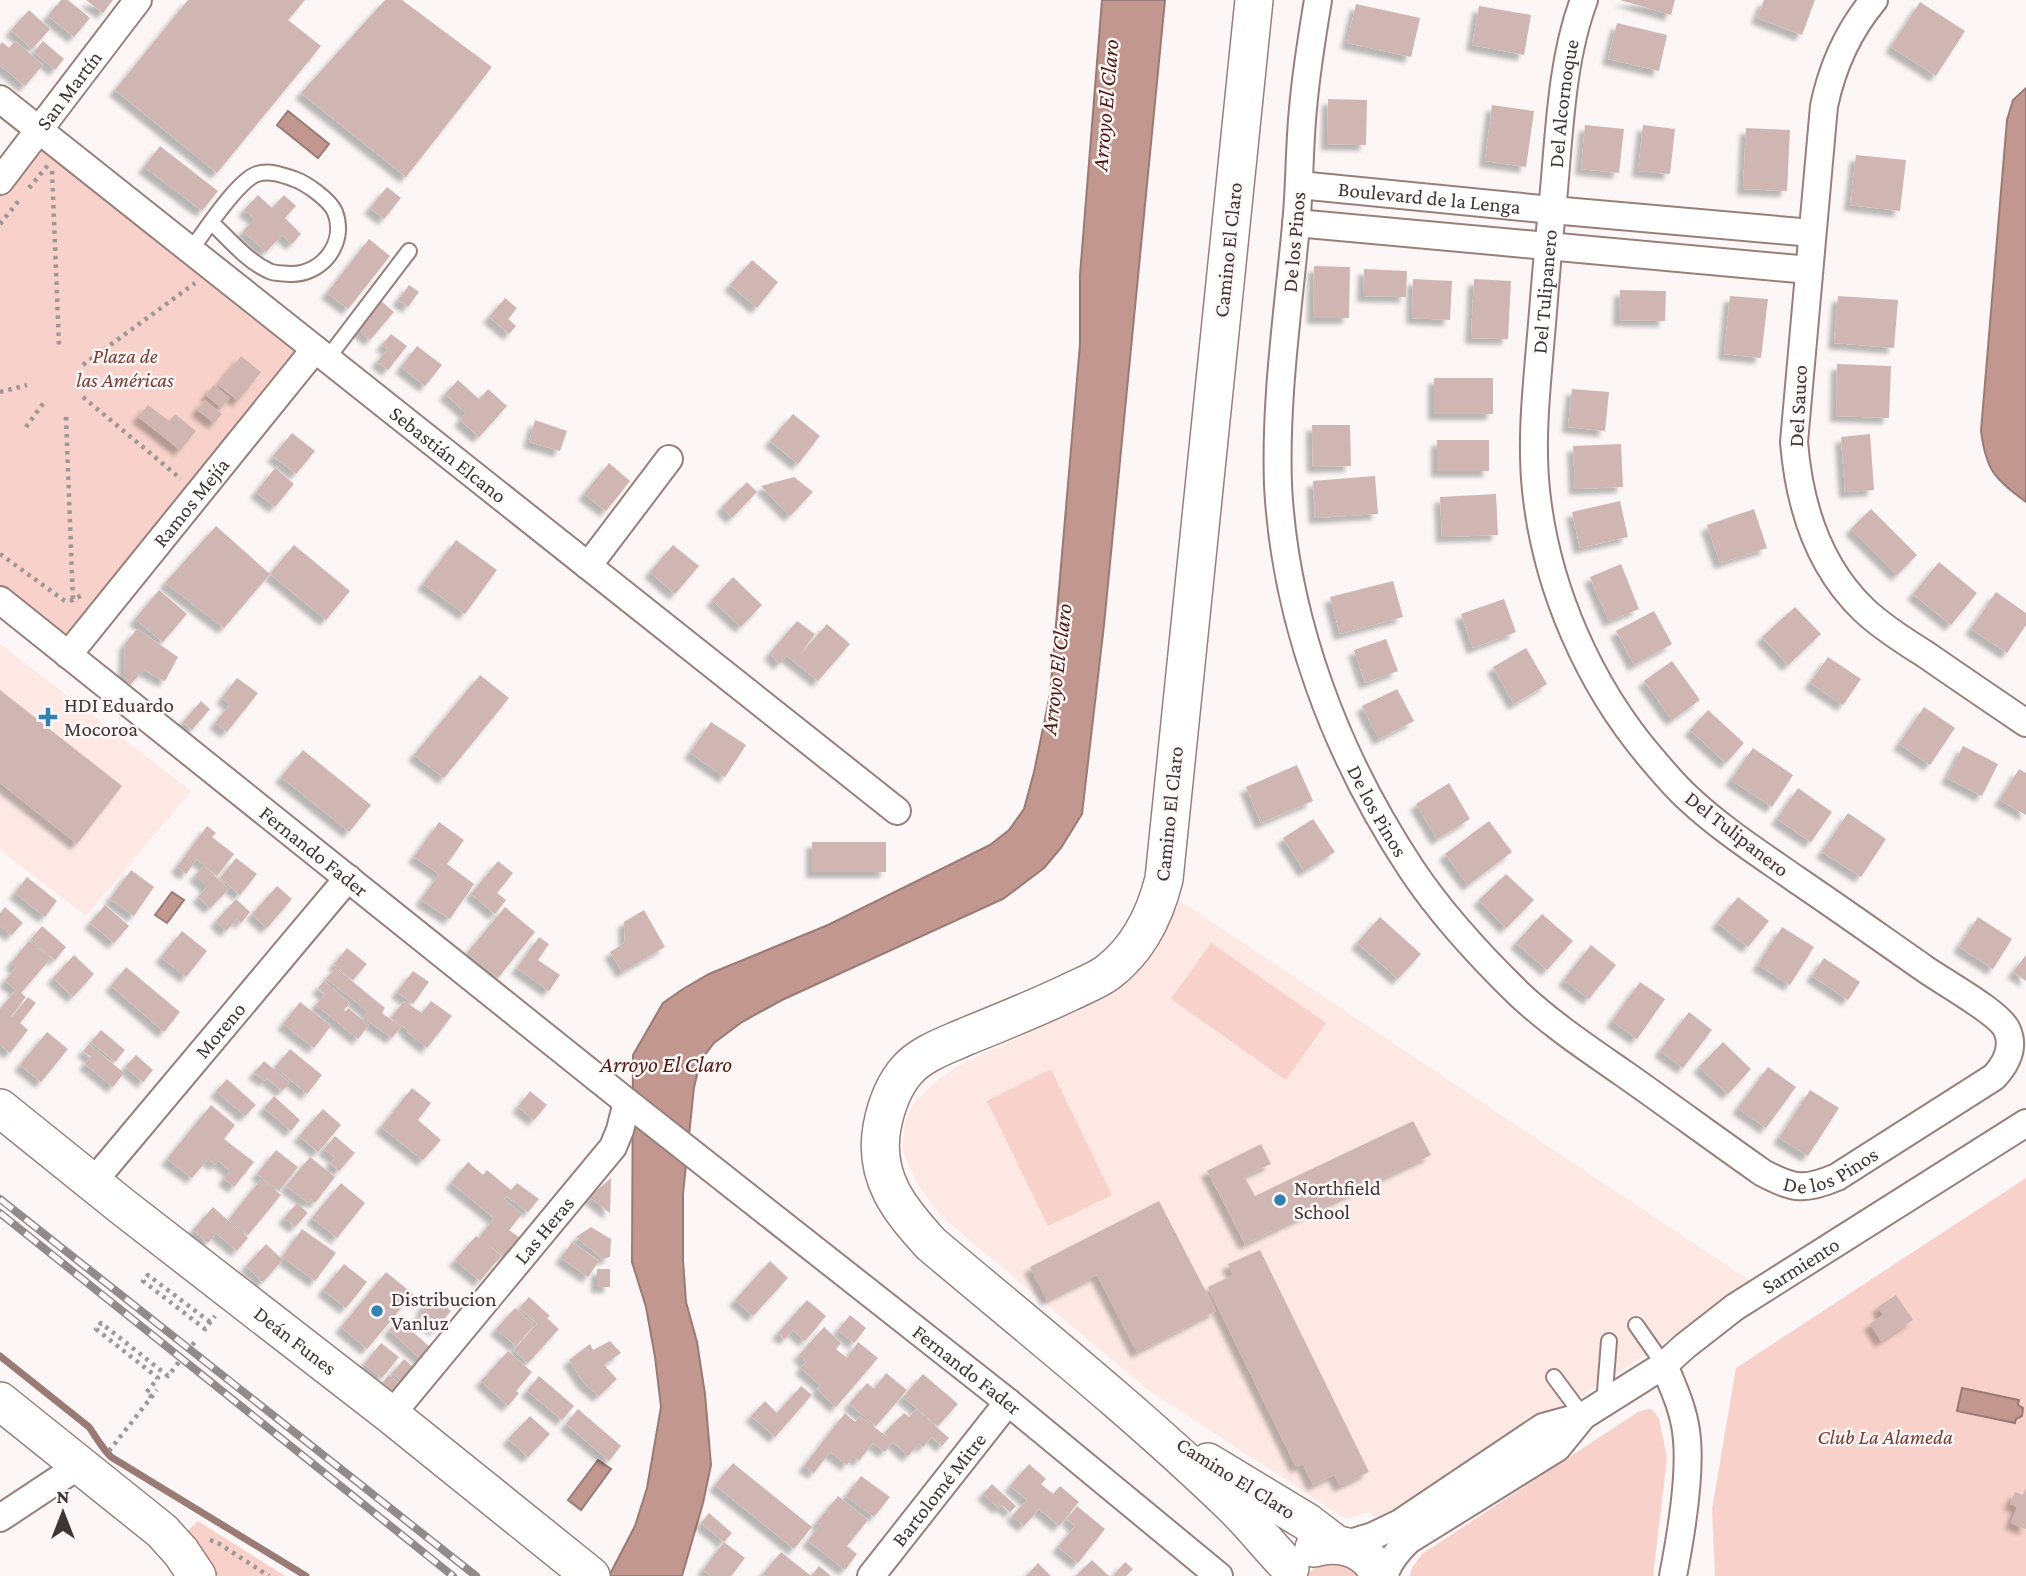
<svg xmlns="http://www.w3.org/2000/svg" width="2026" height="1576" viewBox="0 0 2026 1576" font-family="'Crimson Pro',serif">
<defs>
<filter id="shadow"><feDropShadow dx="-6" dy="6" stdDeviation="2" flood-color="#0004"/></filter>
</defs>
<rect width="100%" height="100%" fill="#fcf7f6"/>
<!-- built -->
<path fill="#fde8e4" d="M0,644L191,791L86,916L0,850Z
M1180,901L1755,1284L1383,1524L1369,1512L1346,1519L1147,1389L941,1216L918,1185L902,1149L905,1121L915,1102L935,1082L958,1066L1101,999L1130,976L1153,952Z"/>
<!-- green -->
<path fill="#f7d1ca" d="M43,149L295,349L293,355L76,629L66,633L58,631L0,585V196L33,155Z
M1211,943L1326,1023L1286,1080L1171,999Z
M1051,1069L1112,1195L1048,1226L987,1101Z
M2026,1178V1576H1715L1712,1510L1736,1368Z
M1648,1409L1653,1410L1659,1419L1667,1458L1653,1576H1410L1412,1568L1422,1554L1638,1412Z
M198,1521L285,1576H210L183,1535Z
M1329,1562L1350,1566L1361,1576H1306L1318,1565Z"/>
<!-- water -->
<path fill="#c19790" stroke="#9a7a74" stroke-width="2" d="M1102,0H1165L1104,625L1082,814L1061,848L1044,868L1003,899L782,1000L742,1022L714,1043L701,1060L694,1087L683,1194V1260L686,1302L697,1342L705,1394L711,1465L703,1503L682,1576H609L635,1526L647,1488L661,1407L655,1357L646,1307L632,1262L633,1055L663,1003L683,989L709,974L828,925L990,845L1009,830L1024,809L1034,772L1050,694L1080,344V275Z
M2026,88V502C1995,479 1986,471 1981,431L2007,120L2013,100Z
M288,111L329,144L318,158L277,125Z
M172,892L184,900L167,923L155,915Z
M1962,1388L2019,1400L2018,1405L2023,1408L2022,1416L2016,1419L2015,1423L1957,1411Z
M598,1460L611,1469L581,1510L568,1500Z"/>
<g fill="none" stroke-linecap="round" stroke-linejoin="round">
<!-- stream -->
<path stroke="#9a7a74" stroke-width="7" d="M0,1356L89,1427C96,1437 102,1448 111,1457L306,1576"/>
</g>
<!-- building -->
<path fill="#cfb6b2" filter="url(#shadow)" d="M61,0H68L90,18L74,37L48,16Z
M86,0H113L103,13Z
M188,0H305L288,20L321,46L217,173L115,90Z
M385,0H402L492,67L406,177L301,93Z
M1620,0H1675L1671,15Z
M1764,0H1815L1802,35L1757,18Z
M1920,2L1965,31L1936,76L1891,47Z
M1356,4L1420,18L1411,57L1347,43Z
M1479,6L1531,15L1524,55L1472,45Z
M29,10L50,29L32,49L11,30Z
M1617,23L1667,35L1659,71L1608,59Z
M15,41L43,65L25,86L0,65V45L2,42L9,48Z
M43,41L64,59L55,70L34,52Z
M1328,99L1367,100L1366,145L1327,144Z
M1492,105L1534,111L1526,167L1485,161Z
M1585,125L1624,129L1619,173L1581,169Z
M1643,125L1675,129L1670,174L1638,171Z
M1746,128L1790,130L1787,191L1743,189Z
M160,146L218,191L202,211L144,167Z
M1856,155L1906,160L1900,211L1850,205Z
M387,187L401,198L384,219L370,208Z
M258,195L272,208L284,195L296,206L285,218L301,234L292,244L282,235L266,252L243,231L255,219L244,210Z
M369,239L390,256L348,309L327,293Z
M752,260L778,282L757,308L730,285Z
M1314,266L1350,267L1349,318H1313Z
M1364,269L1407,271L1406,297L1363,296Z
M1413,279L1452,281L1450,320L1412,318Z
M1474,279L1511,281L1508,339L1471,338Z
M409,285L419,292L408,307L398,300Z
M1620,290L1666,291L1665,321L1619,320Z
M1730,296L1768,299L1761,358L1724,354Z
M1838,296L1898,300L1894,348L1834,343Z
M505,298L517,308L508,319L516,326L509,334L489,317Z
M381,301L394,312L370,340L358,329Z
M391,334L407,346L388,370L377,362L388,349L382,345Z
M417,346L442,365L425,386L401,367Z
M241,356L261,372L238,401L218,385Z
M1837,364L1891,366L1889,418L1836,416Z
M1434,378H1493V414H1434Z
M458,380L479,399L488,389L507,406L479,437L460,420L466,413L445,394Z
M214,385L230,398L221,408L206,395Z
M1572,389L1609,392L1605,431L1568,427Z
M205,400L222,414L214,423L197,410Z
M148,405L169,421L175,414L196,431L180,450L138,417Z
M793,414L820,436L798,464L770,441Z
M535,420L567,431L560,451L529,442Z
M1312,425H1350L1351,466L1313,467Z
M292,433L315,451L296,474L273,456Z
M1870,434L1874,490L1845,492L1841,437Z
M1437,440H1489V471H1437Z
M1621,444L1623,487L1575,489L1573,446Z
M609,463L630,481L606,511L584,494Z
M275,468L294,484L275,507L256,492Z
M1375,476L1378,514L1315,518L1313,481Z
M794,477L813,492L790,516L761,486Z
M747,482L757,492L732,518L722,507Z
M1496,494L1498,535L1442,537L1440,497Z
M1620,501L1628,537L1580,548L1572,512Z
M1754,509L1767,548L1720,563L1707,525Z
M1871,509L1917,555L1897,575L1851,529Z
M216,526L270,574L224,628L165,583Z
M456,540L497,570L465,614L423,584Z
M294,545L350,591L326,620L270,574Z
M673,545L699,566L675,594L650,572Z
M1939,562L1977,593L1951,625L1913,594Z
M1621,564L1639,609L1609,621L1590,577Z
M733,577L762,605L741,627L712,600Z
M1393,581L1403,617L1340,634L1330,597Z
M159,590L187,614L163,642L135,619Z
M1996,592L2026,613V625L2007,653L1971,629Z
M1504,599L1516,632L1473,648L1461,614Z
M1795,607L1821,634L1788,665L1762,637Z
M1654,611L1672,644L1634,665L1616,631Z
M797,621L815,634L799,656L827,624L850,644L818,681L787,656L779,664L770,653Z
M137,629L178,657L165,681L144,670L130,685L124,676L125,644Z
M1386,639L1398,671L1365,683L1354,650Z
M1526,648L1547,684L1514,704L1493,667Z
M1828,657L1861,679L1843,705L1810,683Z
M1672,661L1700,700L1672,720L1644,681Z
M480,675L509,698L444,778L414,755Z
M237,678L258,693L227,732L215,723L230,704L222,698Z
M1397,689L1414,721L1379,739L1362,706Z
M0,690L122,786L77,844L0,783Z
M201,701L210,709L192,730L183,722Z
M1924,707L1955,728L1930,765L1899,744Z
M1708,710L1744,743L1726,763L1690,730Z
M711,722L746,745L725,777L690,753Z
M1963,746L1998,764L1982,796L1947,778Z
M1753,748L1793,775L1772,807L1731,780Z
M303,750L371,805L349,832L281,777Z
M1297,765L1313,801L1261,823L1246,787Z
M2019,769L2026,773V815L2000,800Z
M1449,783L1470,819L1437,839L1416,804Z
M1798,788L1832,812L1811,842L1777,819Z
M1848,813L1886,839L1861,877L1822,852Z
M1313,819L1335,852L1304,871L1283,838Z
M1489,821L1512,852L1468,885L1445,854Z
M439,822L464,840L447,864L474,884L450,919L421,900L439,874L414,857Z
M207,826L216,833L212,837L234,854L217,876L197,859L186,874L177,867Z
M812,842H886V872H812Z
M236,858L257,874L240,895L220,878Z
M498,861L513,873L497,893L506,900L495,914L471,894Z
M204,866L229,889L210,908L198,897L207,887L195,875Z
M131,870L154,887L134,916L110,899Z
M1506,874L1534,900L1506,928L1479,900Z
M27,877L57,901L45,917L15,893Z
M277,886L292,899L267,928L252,914Z
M1738,897L1769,921L1748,947L1717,923Z
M236,899L250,912L241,923L237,919L226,931L216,921Z
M105,905L129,926L114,943L90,923Z
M5,907L23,923L11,935L0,926V913Z
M505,907L535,932L498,978L467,953Z
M644,910L665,947L622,972L610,952L625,943L624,922Z
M1542,914L1573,941L1547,970L1516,943Z
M1380,917L1421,954L1398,979L1357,943Z
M1978,917L2012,939L1993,969L1959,947Z
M42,926L66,947L55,960L31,939Z
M1782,927L1814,947L1790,985L1758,965Z
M182,931L207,951L186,977L161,957Z
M539,937L549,944L538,960L560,975L549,991L517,968Z
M29,941L51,958L21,993L26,997L11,1016L12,1017L28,997L36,1003L20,1023L28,1030L10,1053L0,1045V1009L16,990L5,981L16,967L11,963Z
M1591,945L1616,965L1589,999L1564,980Z
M347,948L367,964L353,980L334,964Z
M74,955L94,974L73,997L53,978Z
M2026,955V981L2013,972Z
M1824,958L1860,982L1848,1000L1812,976Z
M126,967L180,1012L164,1032L111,986Z
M336,968L385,1008L382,1013L401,1027L392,1038L363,1018L368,1012L326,978Z
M413,971L429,982L413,1004L397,992Z
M324,981L350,1003L344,1010L346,1011L348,1008L369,1025L358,1039L316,1005L325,994L318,988Z
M1640,982L1665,999L1637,1039L1612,1021Z
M404,1001L422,1013L431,1001L452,1016L427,1048L407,1032L408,1030L391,1018Z
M300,1002L331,1026L314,1048L283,1024Z
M1689,1012L1712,1030L1683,1068L1660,1051Z
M101,1030L125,1050L115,1062L91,1042Z
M47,1032L68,1049L41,1082L20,1065Z
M1723,1042L1751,1069L1728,1094L1699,1067Z
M89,1044L124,1073L113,1087L85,1064L91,1057L83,1051Z
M290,1049L322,1075L307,1094L275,1067Z
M136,1055L153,1070L143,1082L125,1067Z
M264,1061L290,1083L282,1091L267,1078L265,1081L254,1073Z
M1768,1067L1796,1087L1766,1128L1738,1108Z
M227,1079L256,1105L245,1116L216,1091Z
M412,1088L431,1103L418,1120L441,1140L423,1160L381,1127Z
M1810,1090L1839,1108L1808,1156L1779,1138Z
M530,1091L547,1105L534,1120L518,1107Z
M274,1096L300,1120L291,1131L264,1108Z
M211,1105L235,1125L224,1139L254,1162L234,1187L224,1179L230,1171L219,1161L215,1165L208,1159L192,1178L167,1159Z
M323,1109L341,1125L318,1152L299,1136Z
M1413,1121L1431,1155L1245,1244L1207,1171L1261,1144L1271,1164L1244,1176L1255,1196Z
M335,1136L355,1153L339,1171L330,1163L335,1158L324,1149Z
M276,1150L298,1167L279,1191L257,1174Z
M310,1157L335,1177L315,1203L311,1199L308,1203L286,1186Z
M468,1162L483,1175L487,1170L511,1190L517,1183L539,1199L528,1212L506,1196L504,1199L522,1214L509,1230L519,1237L504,1257L485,1242L501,1256L480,1281L455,1260L476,1236L479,1238L494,1218L451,1183Z
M611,1178L610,1213L589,1197Z
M261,1179L281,1195L248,1235L229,1219Z
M341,1183L365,1203L337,1238L312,1218Z
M1159,1201L1216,1311L1137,1352L1097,1275L1047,1300L1030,1267Z
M297,1203L308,1213L295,1227L284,1218Z
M213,1207L248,1238L237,1251L216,1233L208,1243L193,1230Z
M591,1227L611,1239L610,1257L603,1259L576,1237Z
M302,1229L336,1253L315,1281L282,1257Z
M572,1242L599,1261L588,1277L561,1258Z
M266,1244L283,1260L263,1282L246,1266Z
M1260,1250L1369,1472L1340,1486L1334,1475L1313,1485L1303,1464L1296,1467L1208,1287L1233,1275L1228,1264Z
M770,1261L788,1278L753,1316L735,1300Z
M344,1264L367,1282L346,1308L323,1290Z
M597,1269H610V1287H597Z
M386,1272L413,1294L367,1349L341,1327Z
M432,1295L451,1311L435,1330L418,1316L424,1310L422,1308Z
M1896,1295L1913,1320L1881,1341L1870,1324L1883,1315L1878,1307Z
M529,1297L550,1316L547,1318L559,1329L528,1363L514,1350L537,1324L519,1308Z
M807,1300L826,1316L805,1341L793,1330L785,1339L778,1333Z
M515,1308L534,1325L516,1346L496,1329Z
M850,1315L866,1328L854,1343L838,1330Z
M399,1319L433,1350L423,1361L389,1330Z
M824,1327L841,1343L836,1349L847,1358L858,1342L878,1358L836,1407L817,1389L821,1386L801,1368L806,1362L799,1355Z
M610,1341L621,1353L604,1365L617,1379L599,1396L583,1382L569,1360L590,1344L593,1350Z
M381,1343L399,1357L382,1378L364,1364Z
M508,1351L532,1372L516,1391L519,1393L508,1406L481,1381Z
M404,1359L414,1368L403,1382L392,1373Z
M886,1373L907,1390L876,1426L849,1404L867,1383L874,1389Z
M923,1374L958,1404L938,1426L903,1397Z
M389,1375L402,1387L395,1395L382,1383Z
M539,1376L574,1406L562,1420L527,1391Z
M801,1386L812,1395L775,1437L751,1416L765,1401L777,1413Z
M578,1409L621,1446L609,1461L566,1424Z
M916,1409L949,1438L942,1446L932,1437L923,1447L919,1444L908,1456L884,1433L904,1413L909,1417Z
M845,1413L855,1422L859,1416L893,1441L885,1452L873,1443L859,1461L853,1456L847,1465L830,1452L814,1473L804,1466Z
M530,1416L550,1434L528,1457L508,1439Z
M733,1463L812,1527L794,1549L715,1485Z
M1029,1464L1046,1479L1041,1484L1053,1494L1060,1486L1079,1502L1059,1526L1039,1509L1024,1526L1012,1516L1027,1500L1010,1486Z
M861,1476L890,1497L874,1517L846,1496Z
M992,1484L1016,1506L1010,1512L1002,1505L999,1508L983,1494Z
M2026,1488V1529L2011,1523L2017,1507L2010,1504L2015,1492L2023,1495Z
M838,1496L868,1520L847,1546L857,1554L845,1570L808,1541L820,1525L817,1522Z
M1077,1506L1105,1529L1078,1563L1058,1547L1075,1526L1067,1519Z
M709,1513L732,1533L724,1542L745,1558L731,1576H711L703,1570L724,1542L701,1523Z
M781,1552L811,1576H765L763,1574Z
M1092,1560L1109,1576H1076Z
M1125,1562L1133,1569L1126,1576H1113Z
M1038,1563L1051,1576H1026Z
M819,1566L831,1576H811Z"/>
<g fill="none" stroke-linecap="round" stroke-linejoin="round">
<defs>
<path id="lane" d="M191,250C204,232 238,180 257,174C269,170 283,175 294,179C306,183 330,200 335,212C347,243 322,275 290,274C283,273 275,274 269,271C247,261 229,239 212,223
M327,359L409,251
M1636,1325L1664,1365
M1554,1377L1583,1416
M1604,1403L1609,1341"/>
<g id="street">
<path id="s1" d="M1318,0C1312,36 1306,72 1303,109C1299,148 1300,187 1296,225C1288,312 1275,398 1278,485C1285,622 1337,757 1412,870C1442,915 1480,956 1519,994C1551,1024 1587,1048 1623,1073C1670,1106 1716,1140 1763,1173C1794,1189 1804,1191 1837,1177L1994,1077C2006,1064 2015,1048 2007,1030C2000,1013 1942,981 1925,969C1882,939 1840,909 1797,880C1760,854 1721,829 1688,798C1676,787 1664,773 1653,760C1589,686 1546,587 1536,490C1531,442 1536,394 1540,347C1544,302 1547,257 1552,211C1559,144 1560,63 1584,0"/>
<path d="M1874,0C1848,31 1832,68 1824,106L1794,442C1799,503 1818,566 1864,610C1882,627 1904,641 1925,654C1958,677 1992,700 2026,723"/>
<path id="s2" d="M0,99L897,811"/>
<path id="s3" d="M0,181L138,0"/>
<path id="s4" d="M1299,185L1552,210L1812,233"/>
<path d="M1296,223L1809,270"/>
<path d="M588,566L669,459"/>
<path id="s5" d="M0,600L627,1102L1008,1402L1219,1576"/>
<path id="s6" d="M68,655L315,349"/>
<path id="s7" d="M93,1182L348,878"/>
<path d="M1664,1365C1673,1387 1683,1408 1686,1431C1692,1472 1681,1535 1673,1576"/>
<path id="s8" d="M391,1415L613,1147L620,1130L627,1102"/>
<path d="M0,1518L80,1465"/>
<path id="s9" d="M1344,1545L1373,1536L1400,1523L1543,1427L1583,1416L1664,1365L1685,1346L1735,1307L2026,1123"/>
<path id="s10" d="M871,1576L1008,1402"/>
<path d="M1384,1576C1389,1561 1397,1551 1409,1540L1557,1448L1583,1416"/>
</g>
<g id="secondary">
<path d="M1254,0L1164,879C1155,915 1138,950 1107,973C1096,981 1082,986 1070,992C1036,1008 1002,1022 967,1036C947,1045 922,1053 907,1070C893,1086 886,1106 882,1127C873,1178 900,1210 931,1244C1033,1330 1137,1413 1232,1505C1253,1525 1270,1548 1290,1568"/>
<path id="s11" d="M0,1108L123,1207L391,1415L591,1576"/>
<path d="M0,1401L162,1531L181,1552L197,1576"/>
<path d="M1208,1462L1307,1522L1337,1545"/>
<path d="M1314,1548C1341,1540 1368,1549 1380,1576"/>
</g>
</defs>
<!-- lane casing -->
<use href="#lane" stroke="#97807b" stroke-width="18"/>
<!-- street casing -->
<use href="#street" stroke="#97807b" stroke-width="30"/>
<!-- secondary casing -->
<use href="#secondary" stroke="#97807b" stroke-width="40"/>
<!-- path -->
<path stroke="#9e9796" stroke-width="4.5" stroke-dasharray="3.5 5" stroke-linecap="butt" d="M52,171L59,345
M29,188L48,165
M0,224L21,198
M83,365L195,283
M0,392L27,385
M83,397L181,479
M66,417L73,602
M26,427L45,401
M0,554L65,601L73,600L84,594
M210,1322L148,1275L143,1281L205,1329L215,1316
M152,1397L146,1393L158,1378L96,1329L101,1323L168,1376L197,1339
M109,1451L157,1390
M210,1540L218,1543L269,1576"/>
<!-- lane -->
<use href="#lane" stroke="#fff" stroke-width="14"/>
<!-- street -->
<use href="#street" stroke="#fff" stroke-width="26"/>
<!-- secondary -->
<use href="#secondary" stroke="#fff" stroke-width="37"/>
<defs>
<path id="rail" d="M0,1199L476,1576
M0,1213L453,1576"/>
</defs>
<!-- rail casing -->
<use href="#rail" stroke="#928a89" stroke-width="8"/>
<!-- rail -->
<use href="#rail" stroke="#fcf7f6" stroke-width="5" stroke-dasharray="16" stroke-linecap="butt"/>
</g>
<!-- markers -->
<g fill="#3181b2" stroke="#fcf7f6" stroke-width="2.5">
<path d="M44.5 706.5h7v7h7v7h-7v7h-7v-7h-7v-7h7z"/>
<circle cx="1280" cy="1200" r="7"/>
<circle cx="377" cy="1311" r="7"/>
</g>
<g text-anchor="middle" stroke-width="5" stroke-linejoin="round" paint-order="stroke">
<!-- street labels -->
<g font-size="21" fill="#3f3533" stroke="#fcf7f6">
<text dy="7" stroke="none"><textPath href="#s3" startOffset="114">San Martín</textPath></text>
<text dy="7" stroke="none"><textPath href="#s1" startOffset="2816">Del Alcornoque</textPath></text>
<text dy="7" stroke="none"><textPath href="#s4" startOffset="131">Boulevard de la Lenga</textPath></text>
<text transform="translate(1294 242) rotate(-85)" y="7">De los Pinos</text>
<text transform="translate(1228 250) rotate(-84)" y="7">Camino El Claro</text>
<text dy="7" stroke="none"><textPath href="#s1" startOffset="2627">Del Tulipanero</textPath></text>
<text transform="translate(1798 406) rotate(-87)" y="7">Del Sauco</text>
<text dy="7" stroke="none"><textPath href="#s2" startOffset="572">Sebastián Elcano</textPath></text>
<text dy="7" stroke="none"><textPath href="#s6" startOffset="196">Ramos Mejía</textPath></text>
<text dy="7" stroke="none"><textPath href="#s1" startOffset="831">De los Pinos</textPath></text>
<text transform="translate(1169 814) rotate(-84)" y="7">Camino El Claro</text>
<text transform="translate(1737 834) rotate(38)" y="7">Del Tulipanero</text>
<text dy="7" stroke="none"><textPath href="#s5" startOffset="402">Fernando Fader</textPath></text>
<text dy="7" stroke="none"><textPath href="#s7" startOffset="198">Moreno</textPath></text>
<text dy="7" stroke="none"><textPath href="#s1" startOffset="1440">De los Pinos</textPath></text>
<text dy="7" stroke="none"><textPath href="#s8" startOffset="240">Las Heras</textPath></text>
<text dy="7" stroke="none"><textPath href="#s9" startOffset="539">Sarmiento</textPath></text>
<text dy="7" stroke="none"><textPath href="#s11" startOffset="376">Deán Funes</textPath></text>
<text dy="7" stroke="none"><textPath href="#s5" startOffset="1236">Fernando Fader</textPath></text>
<text transform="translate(1236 1478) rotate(32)" y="7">Camino El Claro</text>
<text dy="7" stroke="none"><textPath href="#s10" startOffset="110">Bartolomé Mitre</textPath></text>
</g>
<!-- park labels -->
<g font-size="21" font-style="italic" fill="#763d34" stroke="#fcf7f6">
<text x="125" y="363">Plaza de<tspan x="125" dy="24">las Américas</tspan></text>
<text x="1885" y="1444">Club La Alameda</text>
</g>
<!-- poi labels -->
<g font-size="21" fill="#3f3533" stroke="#fcf7f6" text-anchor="start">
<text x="64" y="712">HDI Eduardo<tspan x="64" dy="24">Mocoroa</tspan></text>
<text x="1294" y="1195">Northfield<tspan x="1294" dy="24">School</tspan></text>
<text x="391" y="1306">Distribucion<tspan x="391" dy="24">Vanluz</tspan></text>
</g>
<!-- water labels -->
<g font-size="23" font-style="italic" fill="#4e1912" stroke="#fcf7f6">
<text transform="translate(1105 105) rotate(-85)" y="8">Arroyo El Claro</text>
<text transform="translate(1056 669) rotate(-83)" y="8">Arroyo El Claro</text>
<text x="666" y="1072">Arroyo El Claro</text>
</g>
</g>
<!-- north arrow -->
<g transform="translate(63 1513)" stroke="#fcf7f6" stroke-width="5" paint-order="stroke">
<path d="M0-5L12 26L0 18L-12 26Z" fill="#3f3533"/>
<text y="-10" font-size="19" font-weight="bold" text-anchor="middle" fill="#3f3533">N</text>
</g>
</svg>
